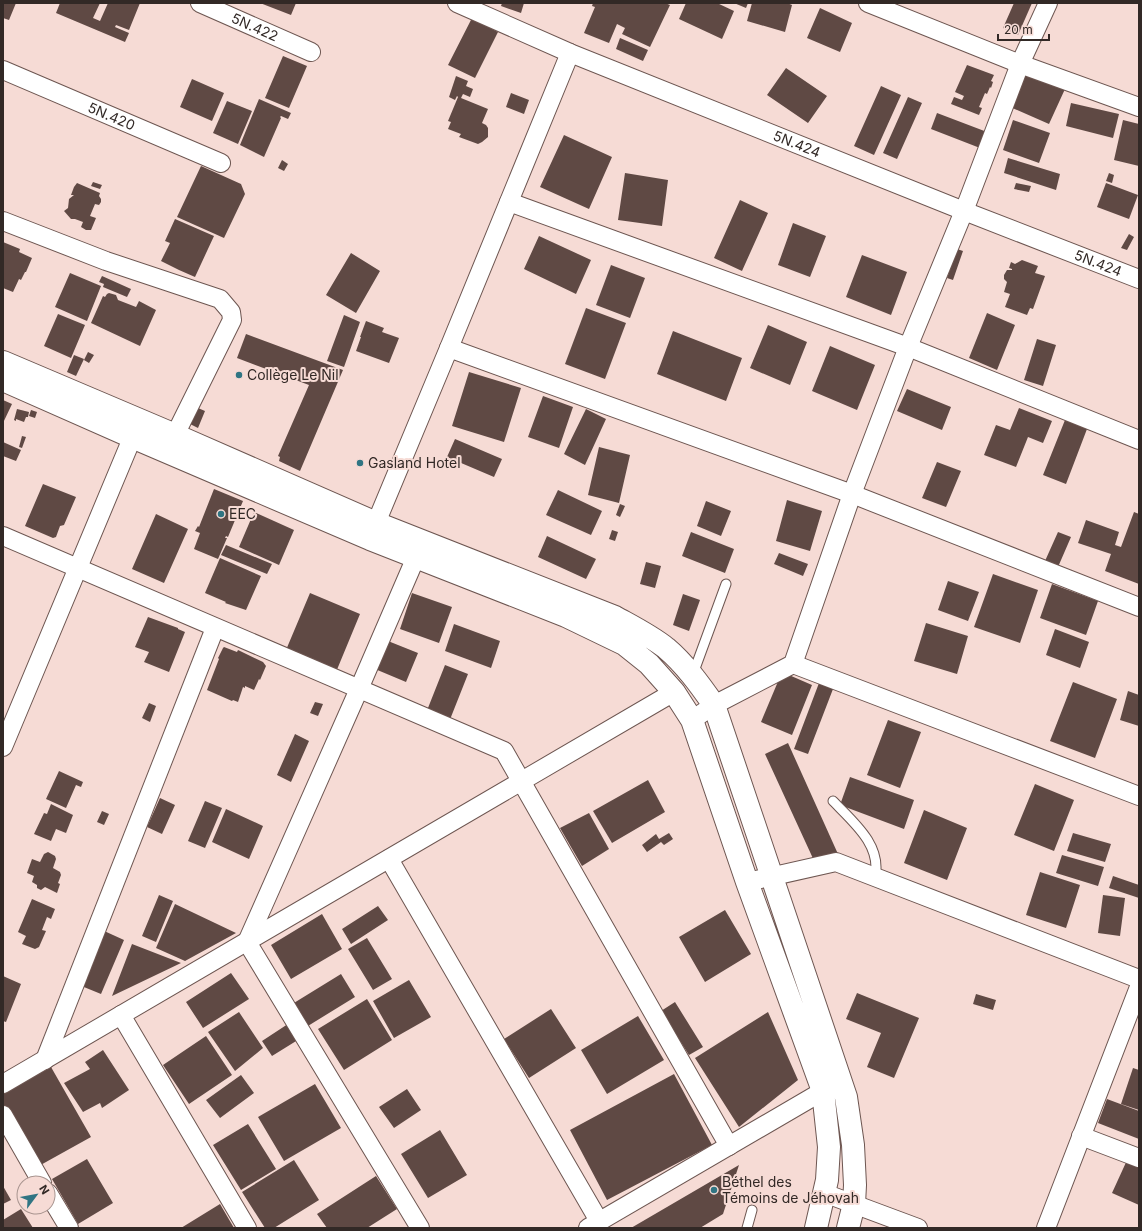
<svg xmlns="http://www.w3.org/2000/svg" width="1142" height="1231" viewBox="0 0 1142 1231" font-family="Inter,sans-serif">
<rect width="100%" height="100%" fill="#f6dbd5"/>
<!-- building -->
<path fill="#5f4944" d="M3,3H16L9,20L3,18Z
M60,3H100L93,18L100,21L108,3H140L129,30L116,25L115,27L129,33L125,42L56,13Z
M260,3H296L291,15Z
M502,3H524L521,13L501,6Z
M593,3H665L670,5L650,47L622,34L625,28L617,24L609,43L584,33L595,7L592,6Z
M686,3H717L734,11L722,39L679,19Z
M734,3H748L746,8Z
M752,3H787L792,5L785,32L747,21Z
M1014,3H1032L1018,35L1003,28Z
M820,8L852,23L840,52L807,38Z
M472,18L498,32L475,78L448,65Z
M620,38L648,50L643,61L616,49Z
M283,56L307,66L289,108L265,98Z
M967,65L994,75L991,81L993,82L991,88L990,87L987,94L985,93L979,107L982,108L979,115L951,104L954,97L962,100L964,96L955,92Z
M786,68L827,96L808,123L767,95Z
M1023,70L1065,89L1049,124L1008,106Z
M456,76L468,81L466,86L473,89L470,97L463,94L461,98L488,109L482,123L486,125L488,128V137L482,142L478,144L459,137L461,134L448,129L451,122L448,121L458,97L457,96L455,100L449,97Z
M192,79L224,93L212,121L180,107Z
M881,86L901,95L874,155L854,146Z
M511,93L529,100L524,114L506,107Z
M908,97L922,103L897,159L883,153Z
M259,99L291,113L288,119L281,116L280,117L281,118L264,157L240,145Z
M227,101L252,111L238,144L213,133Z
M1071,103L1119,114L1113,138L1066,126Z
M937,113L987,132L980,148L931,129Z
M1013,120L1050,133L1039,163L1003,150Z
M1123,120L1139,124V166L1114,160Z
M564,135L612,157L589,209L540,187Z
M1008,158L1060,174L1056,190L1004,173Z
M282,160L288,164L284,171L278,168Z
M201,166L241,184L245,194L224,238L177,217Z
M625,173L668,180L662,226L618,220Z
M1109,173L1114,175L1112,183L1106,181Z
M93,182L102,185L100,189L91,186Z
M77,183L100,193L99,196L101,199V202L99,205L95,204L90,216L96,218L91,230H86L81,227L83,222L75,219H71L64,211L68,208L69,199L74,195H71L74,187Z
M1016,183L1031,186L1029,192L1014,189Z
M1106,183L1138,195L1129,219L1097,207Z
M740,200L768,213L742,271L714,258Z
M175,219L214,236L195,277L179,270L161,261L170,243L165,241Z
M793,223L826,236L810,277L778,265Z
M1129,234L1134,237L1127,250L1121,248Z
M539,236L591,260L576,294L524,269Z
M3,242L20,249L19,252L32,258L26,272H25L21,280L19,279L13,292L3,288Z
M957,249L963,251L953,280L947,278Z
M351,253L380,271L356,313L326,295Z
M862,255L907,272L891,315L846,297Z
M1022,260L1038,266L1035,273L1045,276L1033,309L1030,308L1027,315L1005,307L1010,294L1004,292L1007,282L1004,279V275L1007,270H1012V269L1009,268L1011,262L1015,264Z
M611,265L645,278L630,318L596,305Z
M70,273L101,286L87,321L55,307Z
M102,276L131,289L127,297L103,287L104,284L99,282Z
M109,293L116,295L118,300L136,307L139,301L156,310L140,346L91,323L103,296L105,297L107,294Z
M586,308L626,323L605,379L565,364Z
M987,313L1015,325L997,370L969,358Z
M58,314L85,325L71,358L44,346Z
M344,315L360,322L344,367L327,361Z
M366,321L384,328L382,332L399,338L389,363L356,351L361,337H360Z
M768,325L807,342L790,385L750,368Z
M673,331L742,358L726,401L657,374Z
M246,334L343,370L300,471L279,461L280,457L278,456L309,385L237,358Z
M1037,339L1056,345L1043,386L1024,380Z
M830,346L875,365L857,410L812,391Z
M88,352L94,355L89,363L84,360Z
M74,355L84,359L76,376L67,372Z
M469,372L521,388L504,442L452,426Z
M907,389L951,407L942,430L897,411Z
M543,396L573,407L559,448L528,437Z
M3,400L12,404L3,423Z
M198,408L205,411L198,428L190,424Z
M1019,408L1052,421L1043,443L1028,437L1016,467L984,455L996,425L1010,430Z
M17,409L29,412L28,417H26L24,422L16,419V421L14,420Z
M586,409L606,419L585,465L564,454Z
M31,410L37,412L35,418L29,416Z
M1065,420L1087,429L1066,484L1043,475Z
M22,436L26,437L22,448L19,447Z
M455,439L502,459L494,477L447,457Z
M3,442L21,450L16,461L3,456Z
M599,447L630,455L619,503L588,495Z
M937,462L961,471L946,507L922,498Z
M43,484L76,497L64,525L60,526L56,537L53,538L25,526Z
M214,489L243,501L228,537L226,536L225,538H227L218,559L194,549L200,533L195,531L198,526L199,527Z
M558,490L602,511L591,535L546,515Z
M787,500L822,511L810,551L776,541Z
M706,501L731,511L721,536L697,526Z
M620,504L625,506L620,517L616,515Z
M254,512L294,530L279,565L239,547Z
M1134,512L1139,514V584L1105,571L1111,554L1078,543L1086,520L1119,532L1115,545L1121,547Z
M156,514L188,529L164,583L132,569Z
M612,530L618,532L615,541L609,539Z
M691,532L734,549L725,573L682,556Z
M1058,532L1071,537L1058,567L1045,561Z
M547,536L596,559L586,579L538,557Z
M226,545L272,564L267,574L221,555Z
M779,553L808,564L803,576L774,564Z
M220,558L261,576L246,610L225,603L226,602L205,593Z
M646,562L661,566L655,588L640,584Z
M993,574L1038,590L1020,643L974,627Z
M948,581L979,592L968,621L938,610Z
M1052,584L1098,601L1086,635L1040,618Z
M310,593L360,614L336,672L286,650Z
M412,593L452,607L439,643L400,629Z
M683,594L700,600L689,631L673,625Z
M148,617L178,628V629L185,632L169,672L144,662L149,652L135,647Z
M926,623L968,636L957,674L914,661Z
M454,624L500,641L491,668L445,651Z
M1055,629L1089,642L1080,668L1046,655Z
M388,641L418,653L406,682L375,669Z
M224,647L237,652L238,650L263,662L266,666L260,680L259,679L254,690L245,686V688L243,687L238,702L233,700L232,701L207,690L219,659L218,658L223,648Z
M445,665L468,674L449,722L426,713Z
M782,672L812,685L792,735L761,722Z
M1073,682L1117,699L1095,758L1050,741Z
M819,683L833,689L808,754L794,749Z
M1128,691L1139,695V726L1120,720Z
M315,702L323,704L318,716L310,713Z
M149,703L156,706L150,722L142,718Z
M888,720L921,732L900,788L867,775Z
M295,734L309,741L291,782L277,775Z
M788,743L838,854L816,865L765,754Z
M59,771L83,782L81,787L76,785L66,808L46,799Z
M850,777L914,800L904,829L840,805Z
M648,780L665,812L612,843L593,811Z
M1035,784L1074,800L1054,851L1014,835Z
M160,798L175,805L162,834L147,827Z
M205,801L222,808L205,848L188,841Z
M51,804L73,815L66,833L56,829L51,841L34,834L44,813L47,814Z
M226,809L263,826L249,859L212,842Z
M924,810L967,828L947,880L904,863Z
M102,811L109,814L104,825L97,822Z
M589,813L609,849L582,866L560,828Z
M669,833L673,839L664,845L661,842L647,852L642,845L656,834L659,839Z
M1073,833L1111,844L1105,862L1067,851Z
M48,852L55,856L56,859L53,868L60,872L61,875L58,883L60,884L57,893L45,887L41,890L37,888V885L32,882L34,876L27,873L32,859L40,862L44,854Z
M1062,855L1104,867L1098,886L1056,873Z
M1040,872L1080,885L1066,928L1026,915Z
M1113,876L1139,885V898L1109,888Z
M159,895L173,901L156,942L142,936Z
M1103,895L1125,898L1120,936L1098,933Z
M32,899L55,909L51,919L47,917L42,930L46,931L39,947L35,949L22,944L26,936L18,932Z
M175,904L236,933L185,961L156,948Z
M378,906L388,920L351,944L342,929Z
M725,910L751,954L705,982L679,937Z
M322,914L342,949L291,979L271,945Z
M102,930L124,940L101,994L79,985Z
M367,938L392,979L373,990L348,949Z
M132,944L181,963L112,996Z
M231,973L249,999L203,1028L186,1002Z
M341,974L355,997L303,1029L289,1006Z
M3,976L21,984L6,1022L3,1021Z
M409,980L431,1017L394,1038L373,1001Z
M857,993L919,1018L894,1078L867,1067L881,1033L846,1019Z
M976,994L996,1000L993,1010L973,1004Z
M367,999L392,1040L344,1070L318,1029Z
M675,1002L703,1047L689,1055L661,1011Z
M551,1009L576,1048L529,1078L504,1039Z
M239,1012L263,1048L235,1071L208,1032Z
M768,1012L798,1080L739,1127L695,1058Z
M638,1016L664,1060L607,1094L581,1050Z
M291,1022L301,1038L272,1056L262,1041Z
M206,1036L232,1075L189,1104L163,1065Z
M103,1050L129,1090L102,1108L100,1103L83,1112L64,1083L90,1069L85,1062Z
M51,1067L91,1137L37,1167L3,1106V1094Z
M1133,1068L1139,1070V1110L1121,1104Z
M674,1074L712,1145L607,1200L570,1130Z
M241,1075L254,1093L220,1118L206,1100Z
M315,1084L341,1128L284,1161L258,1117Z
M407,1089L421,1110L394,1128L379,1107Z
M1107,1099L1139,1111V1139L1098,1123Z
M248,1124L276,1169L241,1190L213,1145Z
M440,1130L467,1175L428,1198L401,1154Z
M1128,1158L1139,1163V1205L1112,1193Z
M87,1159L113,1203L78,1224L52,1179Z
M294,1160L319,1200L274,1228H265L242,1192Z
M739,1165L723,1214L700,1228H631Z
M376,1176L397,1209L367,1228H327L317,1214Z
M3,1186L11,1200L3,1204Z
M220,1204L234,1228H181Z
M21,1209L33,1228H3V1220Z"/>
<g fill="none" stroke-linecap="round" stroke-linejoin="round">
<defs>
<path id="service" d="M693,674L726,584
M833,801C853,822 882,845 875,877
M747,1228L752,1210"/>
<g id="minor">
<path id="s1" d="M200,3L311,52"/>
<path id="s2" d="M457,3L570,53L964,211L1139,279"/>
<path d="M868,3L1020,64L1139,107"/>
<path id="s3" d="M3,70L221,163"/>
<path d="M509,202L908,347L1139,440"/>
<path d="M3,221L106,261L220,299L231,312L232,320L175,435"/>
<path d="M449,348L852,494L1139,607"/>
<path d="M376,523L449,348L570,53"/>
<path d="M3,536L504,751L729,1146"/>
<path d="M416,557L359,689L247,942L420,1228"/>
<path d="M793,664L1139,796"/>
<path d="M692,720L714,705L793,664L852,494L908,347L964,211L1020,64L1048,3"/>
<path d="M3,747L138,424"/>
<path d="M389,859L599,1221"/>
<path d="M747,882L836,862L1139,979"/>
<path d="M121,1015L247,1228"/>
<path d="M45,1060L215,628"/>
<path d="M3,1084L674,692"/>
<path d="M3,1115L42,1183"/>
<path d="M1081,1136L1139,1158"/>
<path d="M48,1193L69,1228"/>
<path d="M824,1193L918,1228"/>
<path d="M588,1228L823,1091"/>
<path d="M1046,1228L1139,987"/>
</g>
<path id="secondary" d="M3,362L175,435L376,523L615,617C633,627 651,636 666,648C685,664 700,685 714,705L846,1097L853,1145L855,1185L854,1204L848,1228
M3,380L132,437L370,539L566,616L624,644L649,664L674,692L692,720L747,882L823,1091L829,1147L827,1180L816,1228"/>
</defs>
<!-- service casing -->
<use href="#service" stroke="#6d5651" stroke-width="11"/>
<!-- minor casing -->
<use href="#minor" stroke="#6d5651" stroke-width="20"/>
<!-- secondary casing -->
<use href="#secondary" stroke="#6d5651" stroke-width="24"/>
<!-- service -->
<use href="#service" stroke="#fff" stroke-width="9"/>
<!-- minor -->
<use href="#minor" stroke="#fff" stroke-width="18"/>
<!-- secondary -->
<use href="#secondary" stroke="#fff" stroke-width="22"/>
</g>
<!-- markers -->
<g fill="#307583" stroke="#f6dbd5" stroke-width="1.5">
<circle cx="239" cy="375" r="4"/>
<circle cx="360" cy="463" r="4"/>
<circle cx="221" cy="514" r="4"/>
<circle cx="714" cy="1190" r="4"/>
</g>
<g text-anchor="middle" stroke-width="4" stroke-linejoin="round" paint-order="stroke">
<!-- street labels -->
<g font-size="14" fill="#322926" stroke="#f6dbd5">
<text dy="5" stroke="none"><textPath href="#s1" startOffset="60">5N.422</textPath></text>
<text dy="5" stroke="none"><textPath href="#s3" startOffset="118">5N.420</textPath></text>
<text dy="5" stroke="none"><textPath href="#s2" startOffset="368">5N.424</textPath></text>
<text dy="5" stroke="none"><textPath href="#s2" startOffset="692">5N.424</textPath></text>
</g>
<!-- poi labels -->
<g font-size="14" fill="#322926" stroke="#f6dbd5" text-anchor="start">
<text x="247" y="380">Collège Le Nil</text>
<text x="368" y="468">Gasland Hotel</text>
<text x="229" y="519">EEC</text>
<text x="722" y="1187">Béthel des<tspan x="722" dy="16">Témoins de Jéhovah</tspan></text>
</g>
</g>
<!-- border -->
<rect width="1142" height="1231" fill="none" stroke="#322926" stroke-width="8"/>
<!-- north arrow -->
<g transform="translate(36 1195) rotate(58)"><circle r="19" fill="#f6dbd5" stroke="#a8948f"/>
<path d="M0-3L7 15L0 10L-7 15Z" fill="#307583"/>
<text y="-6" font-size="11" font-weight="bold" text-anchor="middle" fill="#322926">N</text>
</g>
<!-- scale -->
<path d="M998 34v6h51v-6" fill="none" stroke="#322926" stroke-width="2"/>
<text x="1004" y="34" font-size="12" fill="#322926" stroke="#f6dbd5" stroke-width="3" paint-order="stroke">20 m</text>
</svg>
